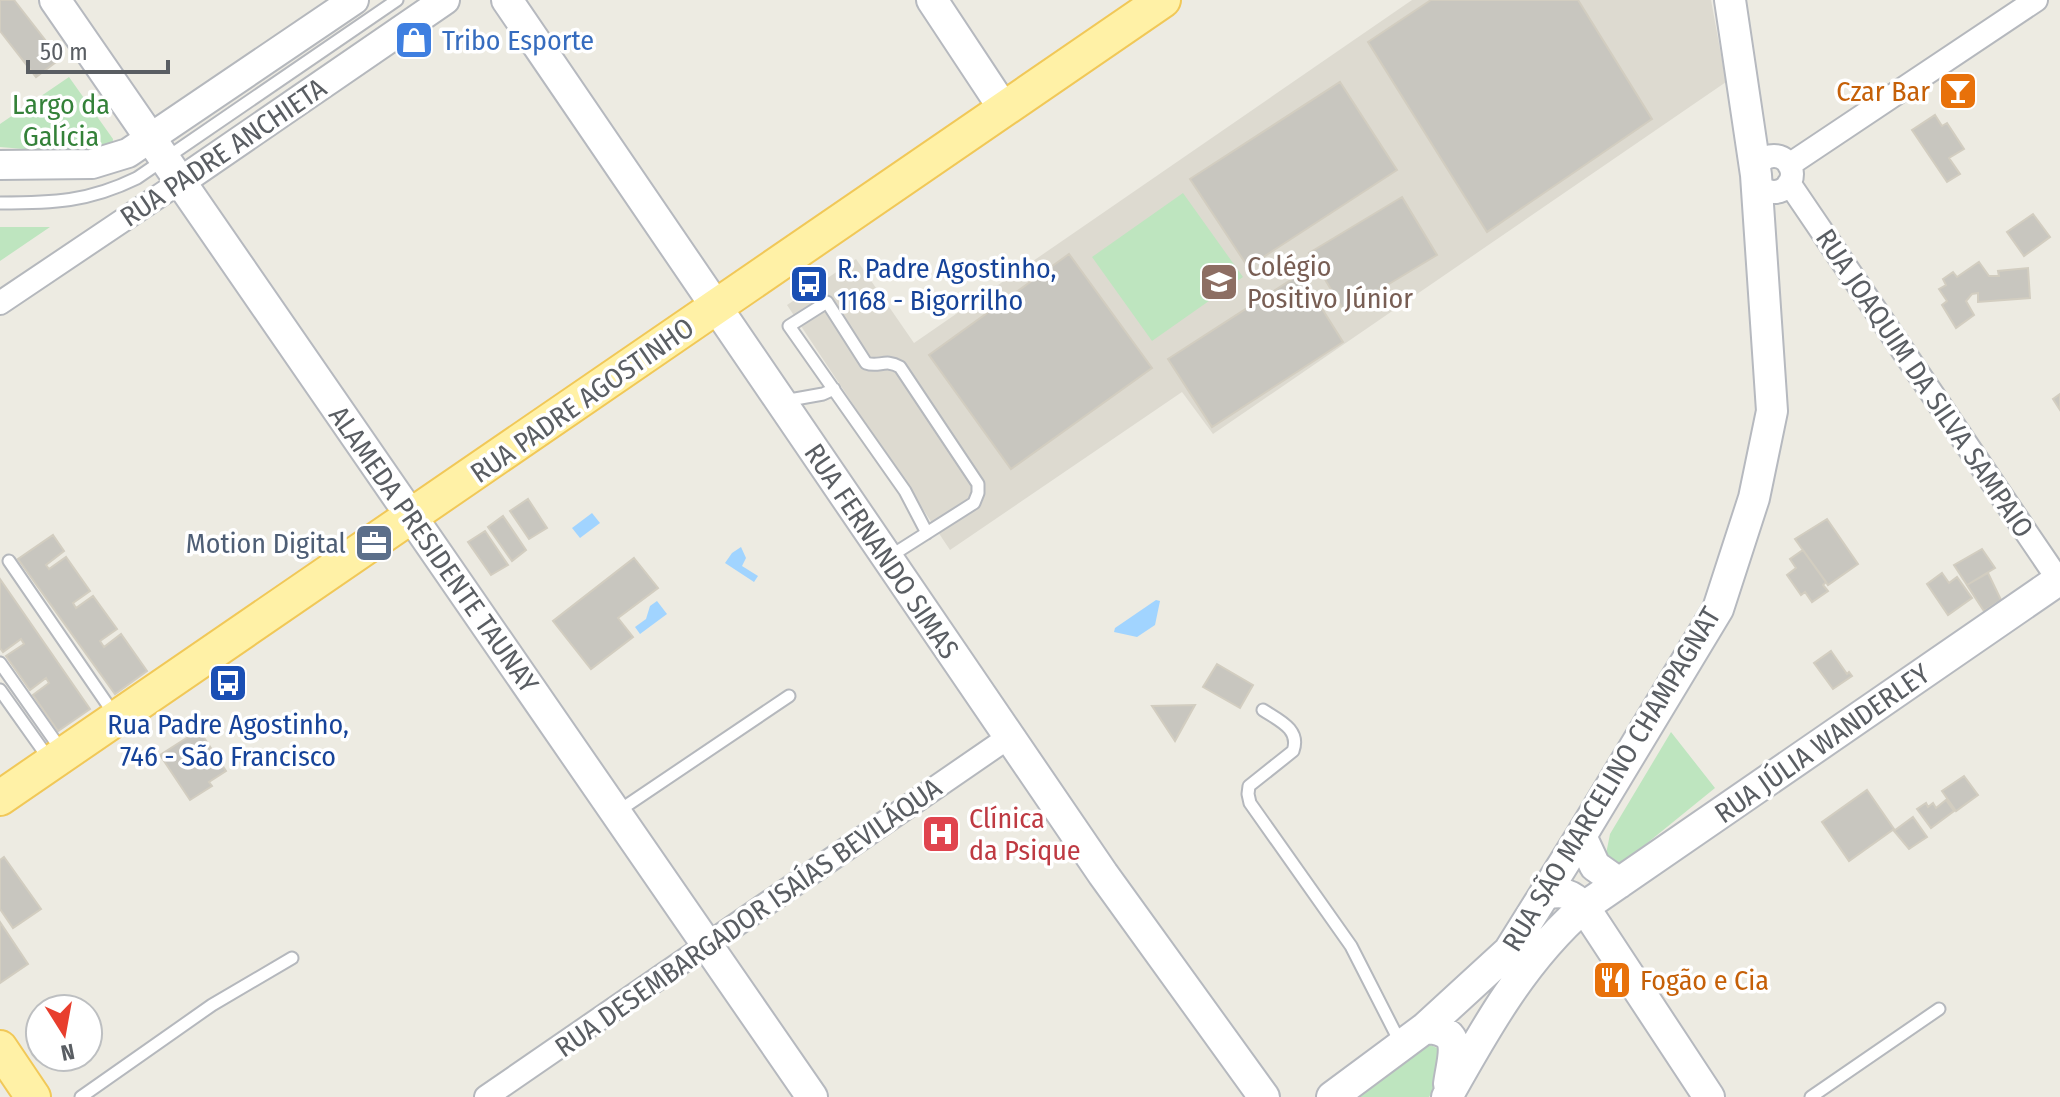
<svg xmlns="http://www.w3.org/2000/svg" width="2060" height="1097" viewBox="0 0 2060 1097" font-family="'Fira Sans Condensed',sans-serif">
<rect width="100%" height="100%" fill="#edebe2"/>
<!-- education -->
<path fill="#dddad0" d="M1412,0H1711L1726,82L1213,434L1182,392L950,550L787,305L856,259L914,343Z"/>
<!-- green -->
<path fill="#bee5bf" d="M69,77L113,139L112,148L95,155L0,147V124Z
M1183,193L1243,277L1152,341L1092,257Z
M0,227H50L0,261Z
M1671,732L1715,788L1614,870L1609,865L1606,854L1610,834Z
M1426,1043L1439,1049V1081L1429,1097H1353Z"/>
<!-- water -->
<path fill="#a1d4ff" d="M592,513L600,523L580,538L572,528Z
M741,547L746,558L742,566L758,576L754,582L725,563L732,553Z
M1156,600L1160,601L1155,625L1137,637L1114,632L1115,628Z
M657,601L667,614L640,634L635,627L646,619L650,606Z"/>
<!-- building -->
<path fill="#c8c6bf" stroke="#d2cdc0" stroke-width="2" d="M0,0H14L60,59L36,77L0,31Z
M1431,0H1578L1652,119L1487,232L1368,42Z
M1340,82L1397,170L1248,267L1190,179Z
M1935,115L1942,126L1947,123L1964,149L1949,158L1960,174L1947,182L1912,130Z
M1402,197L1437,255L1344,311L1309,253Z
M2033,214L2050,237L2024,256L2007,232Z
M1069,254L1152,368L1011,469L929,355Z
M1979,262L1989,276H1999L1998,271L2028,268L2030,298L1978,302V293L1972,294L1966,301L1974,315L1956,328L1942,305L1947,301L1939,289L1946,285L1943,279L1953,272L1957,277Z
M1300,274L1343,342L1212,427L1168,359Z
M2060,394V410L2053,399Z
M528,499L547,528L529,539L510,511Z
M503,516L526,550L512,561L488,527Z
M1827,519L1858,564L1828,585L1795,539Z
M485,531L508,565L491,575L468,542Z
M53,535L64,551L46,565L49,569L66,557L90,591L73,603L76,608L93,596L117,629L100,641L104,647L121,634L147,671L115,694L18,559Z
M1982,549L1995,568L1967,585L1954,565Z
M1803,550L1826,582L1823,585L1828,591L1812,602L1805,592L1801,595L1787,575L1796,568L1790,559Z
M634,558L658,588L618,618L633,637L591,669L553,621Z
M1942,573L1949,583L1957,577L1972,598L1948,615L1927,584Z
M1988,573L2001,600L1984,611L1967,585Z
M0,579L90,709L58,731L33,695L49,683L46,678L30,690L6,656L24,644L21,639L3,652L0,648Z
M1831,651L1847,674L1849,672L1852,676L1833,689L1814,663Z
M1217,664L1253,685L1240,708L1203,687Z
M1195,705L1175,741L1152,706Z
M199,730L226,771L209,782L212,786L190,800L160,755Z
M1964,776L1978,795L1956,811L1942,791Z
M1867,790L1894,829L1849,861L1822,822Z
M1946,800L1954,811L1931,828L1917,809L1926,803L1928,807L1933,803L1936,808Z
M1913,817L1927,837L1909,849L1894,831Z
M4,857L41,909L13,928L0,909V860Z
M0,922L28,964L0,983Z"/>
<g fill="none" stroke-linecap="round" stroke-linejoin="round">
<defs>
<path id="service" d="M0,203C53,203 88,202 137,178L397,0
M784,401L823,394L834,389
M889,557L974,503L978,493V484L900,367C885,358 879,368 866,363L827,302L789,326L905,491L927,533
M9,561L114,714
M0,663L62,751
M0,690L49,759
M1263,710C1278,720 1301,729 1293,751L1249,786L1248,794L1250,803L1351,946L1401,1044
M617,812L789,696
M81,1097L212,1005L292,958
M1811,1097L1939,1009"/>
<path id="minor" d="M1756 174a18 18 0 1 1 36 0a18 18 0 1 1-36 0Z
M1789,165L2036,0
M1789,183L2060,582
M0,303L180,182
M486,1097L1009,737"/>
<path id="tertiary" d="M0,165L92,164L128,153L354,0
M180,182L445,0
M1545,895C1563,891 1572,893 1584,907"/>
<path id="secondary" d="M55,0L812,1097
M507,0L1103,874L1264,1097
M932,0L1004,109
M1581,836L1595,866L1619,883
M1584,907L1709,1097
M1425,1028C1465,1030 1453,1054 1449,1084
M1332,1097L1425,1028L1509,951L1581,836L1718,609L1754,498L1772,411L1756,175L1730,0
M1447,1097C1485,1029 1524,959 1584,907L2060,579"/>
<path id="primary" d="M0,798L1163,0
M0,1048L33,1097"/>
</defs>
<!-- service casing -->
<use href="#service" stroke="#b5b8bd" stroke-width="15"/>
<!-- minor casing -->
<use href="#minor" stroke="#b5b8bd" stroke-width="26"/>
<!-- tertiary casing -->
<use href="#tertiary" stroke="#b5b8bd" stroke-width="32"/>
<!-- secondary casing -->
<use href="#secondary" stroke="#b6b9bf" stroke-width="34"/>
<!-- primary casing -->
<use href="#primary" stroke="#f1c858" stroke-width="38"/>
<!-- service -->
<use href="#service" stroke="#fff" stroke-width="11"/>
<!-- minor -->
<use href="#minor" stroke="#fff" stroke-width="22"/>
<!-- tertiary -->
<use href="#tertiary" stroke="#fff" stroke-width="28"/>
<!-- secondary -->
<use href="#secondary" stroke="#fff" stroke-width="30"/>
<!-- primary -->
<use href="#primary" stroke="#fff1a6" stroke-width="34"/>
</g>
<!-- icons -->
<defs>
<symbol id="shop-square" viewBox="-11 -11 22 22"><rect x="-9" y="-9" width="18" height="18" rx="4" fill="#3f7fe0" stroke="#fff"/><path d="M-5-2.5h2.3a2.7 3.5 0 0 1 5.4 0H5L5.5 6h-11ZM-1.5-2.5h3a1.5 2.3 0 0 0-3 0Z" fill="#fff"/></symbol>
<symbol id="bar-square" viewBox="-11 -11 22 22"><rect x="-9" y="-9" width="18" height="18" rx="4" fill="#e8710a" stroke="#fff"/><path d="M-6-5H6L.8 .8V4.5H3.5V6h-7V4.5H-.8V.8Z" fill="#fff"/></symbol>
<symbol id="school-square" viewBox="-11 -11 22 22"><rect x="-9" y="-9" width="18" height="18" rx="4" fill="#8d6e63" stroke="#fff"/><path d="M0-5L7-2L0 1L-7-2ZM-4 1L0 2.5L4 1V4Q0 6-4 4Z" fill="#fff"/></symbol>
<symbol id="bus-square" viewBox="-11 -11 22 22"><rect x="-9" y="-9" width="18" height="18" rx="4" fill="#1a4fb4" stroke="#fff"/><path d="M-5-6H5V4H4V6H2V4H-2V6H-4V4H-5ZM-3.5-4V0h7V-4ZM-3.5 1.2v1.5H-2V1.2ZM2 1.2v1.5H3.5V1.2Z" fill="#fff"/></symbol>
<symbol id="office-square" viewBox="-11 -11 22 22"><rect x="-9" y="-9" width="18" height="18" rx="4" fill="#5c6f8a" stroke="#fff"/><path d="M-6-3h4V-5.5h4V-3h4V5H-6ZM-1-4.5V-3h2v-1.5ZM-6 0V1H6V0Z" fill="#fff"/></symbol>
<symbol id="hospital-square" viewBox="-11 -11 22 22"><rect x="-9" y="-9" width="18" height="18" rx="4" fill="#e0444e" stroke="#fff"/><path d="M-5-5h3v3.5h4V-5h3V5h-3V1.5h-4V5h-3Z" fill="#fff"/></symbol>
<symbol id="restaurant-square" viewBox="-11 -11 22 22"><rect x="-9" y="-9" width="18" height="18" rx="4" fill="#e8710a" stroke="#fff"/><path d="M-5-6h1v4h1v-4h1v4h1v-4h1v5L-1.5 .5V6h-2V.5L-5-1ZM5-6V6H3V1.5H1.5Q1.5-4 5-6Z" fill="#fff"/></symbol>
</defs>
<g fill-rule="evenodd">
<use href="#shop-square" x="392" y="18" width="44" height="44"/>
<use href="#bar-square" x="1936" y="69" width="44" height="44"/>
<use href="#school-square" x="1197" y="260" width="44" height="44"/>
<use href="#bus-square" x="787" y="262" width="44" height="44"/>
<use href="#office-square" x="352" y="521" width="44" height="44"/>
<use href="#bus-square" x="206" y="661" width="44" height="44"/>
<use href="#hospital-square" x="919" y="812" width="44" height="44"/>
<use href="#restaurant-square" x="1590" y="958" width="44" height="44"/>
</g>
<g text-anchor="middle" stroke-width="7" stroke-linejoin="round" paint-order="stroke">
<!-- shop labels -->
<g font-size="28" fill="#366cbe" stroke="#fff" text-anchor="start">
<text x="442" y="50">Tribo Esporte</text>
</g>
<!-- food labels -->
<g font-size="28" fill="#c56008" stroke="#fff" text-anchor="end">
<text x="1930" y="101">Czar Bar</text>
<text x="1640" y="990" text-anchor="start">Fogão e Cia</text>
</g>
<!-- park labels -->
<g font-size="28" fill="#348139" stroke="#fff">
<text x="61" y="114">Largo da<tspan x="61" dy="32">Galícia</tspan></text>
</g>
<!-- street labels -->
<g font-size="28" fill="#5a5e63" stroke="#fff">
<text transform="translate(223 152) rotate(-34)" y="10">RUA PADRE ANCHIETA</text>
<text transform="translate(1925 383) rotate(56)" y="10">RUA JOAQUIM DA SILVA SAMPAIO</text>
<text transform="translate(582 400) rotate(-35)" y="10">RUA PADRE AGOSTINHO</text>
<text transform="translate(434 549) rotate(55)" y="10">ALAMEDA PRESIDENTE TAUNAY</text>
<text transform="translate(882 551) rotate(56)" y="10">RUA FERNANDO SIMAS</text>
<text transform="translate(1822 743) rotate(-35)" y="10">RUA JÚLIA WANDERLEY</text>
<text transform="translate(1611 779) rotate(-59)" y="10">RUA SÃO MARCELINO CHAMPAGNAT</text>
<text transform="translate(748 917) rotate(-35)" y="10">RUA DESEMBARGADOR ISAÍAS BEVILÁQUA</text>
</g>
<!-- education labels -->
<g font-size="28" fill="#785e54" stroke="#fff" text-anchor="start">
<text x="1247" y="276">Colégio<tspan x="1247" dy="32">Positivo Júnior</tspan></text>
</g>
<!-- transit labels -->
<g font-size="28" fill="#164399" stroke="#fff" text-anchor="start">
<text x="837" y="278">R. Padre Agostinho,<tspan x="837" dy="32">1168 - Bigorrilho</tspan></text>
<text x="228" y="734" text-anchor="middle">Rua Padre Agostinho,<tspan x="228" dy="32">746 - São Francisco</tspan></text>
</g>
<!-- service labels -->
<g font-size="28" fill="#4e5e75" stroke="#fff" text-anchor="end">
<text x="346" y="553">Motion Digital</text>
</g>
<!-- health labels -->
<g font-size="28" fill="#be3a42" stroke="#fff" text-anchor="start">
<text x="969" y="828">Clínica<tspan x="969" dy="32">da Psique</tspan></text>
</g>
</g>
<!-- north arrow -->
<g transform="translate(64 1033) rotate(169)"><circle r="38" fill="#ffffff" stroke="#bdbfc1" stroke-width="2"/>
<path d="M0-6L14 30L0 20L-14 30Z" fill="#e83e2d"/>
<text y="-12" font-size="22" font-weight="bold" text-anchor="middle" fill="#5a5e63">N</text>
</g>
<!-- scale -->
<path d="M28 60v12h140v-12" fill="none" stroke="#5a5e63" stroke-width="4"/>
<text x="40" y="60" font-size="24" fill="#5a5e63" stroke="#ffffff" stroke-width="6" paint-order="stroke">50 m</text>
</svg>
